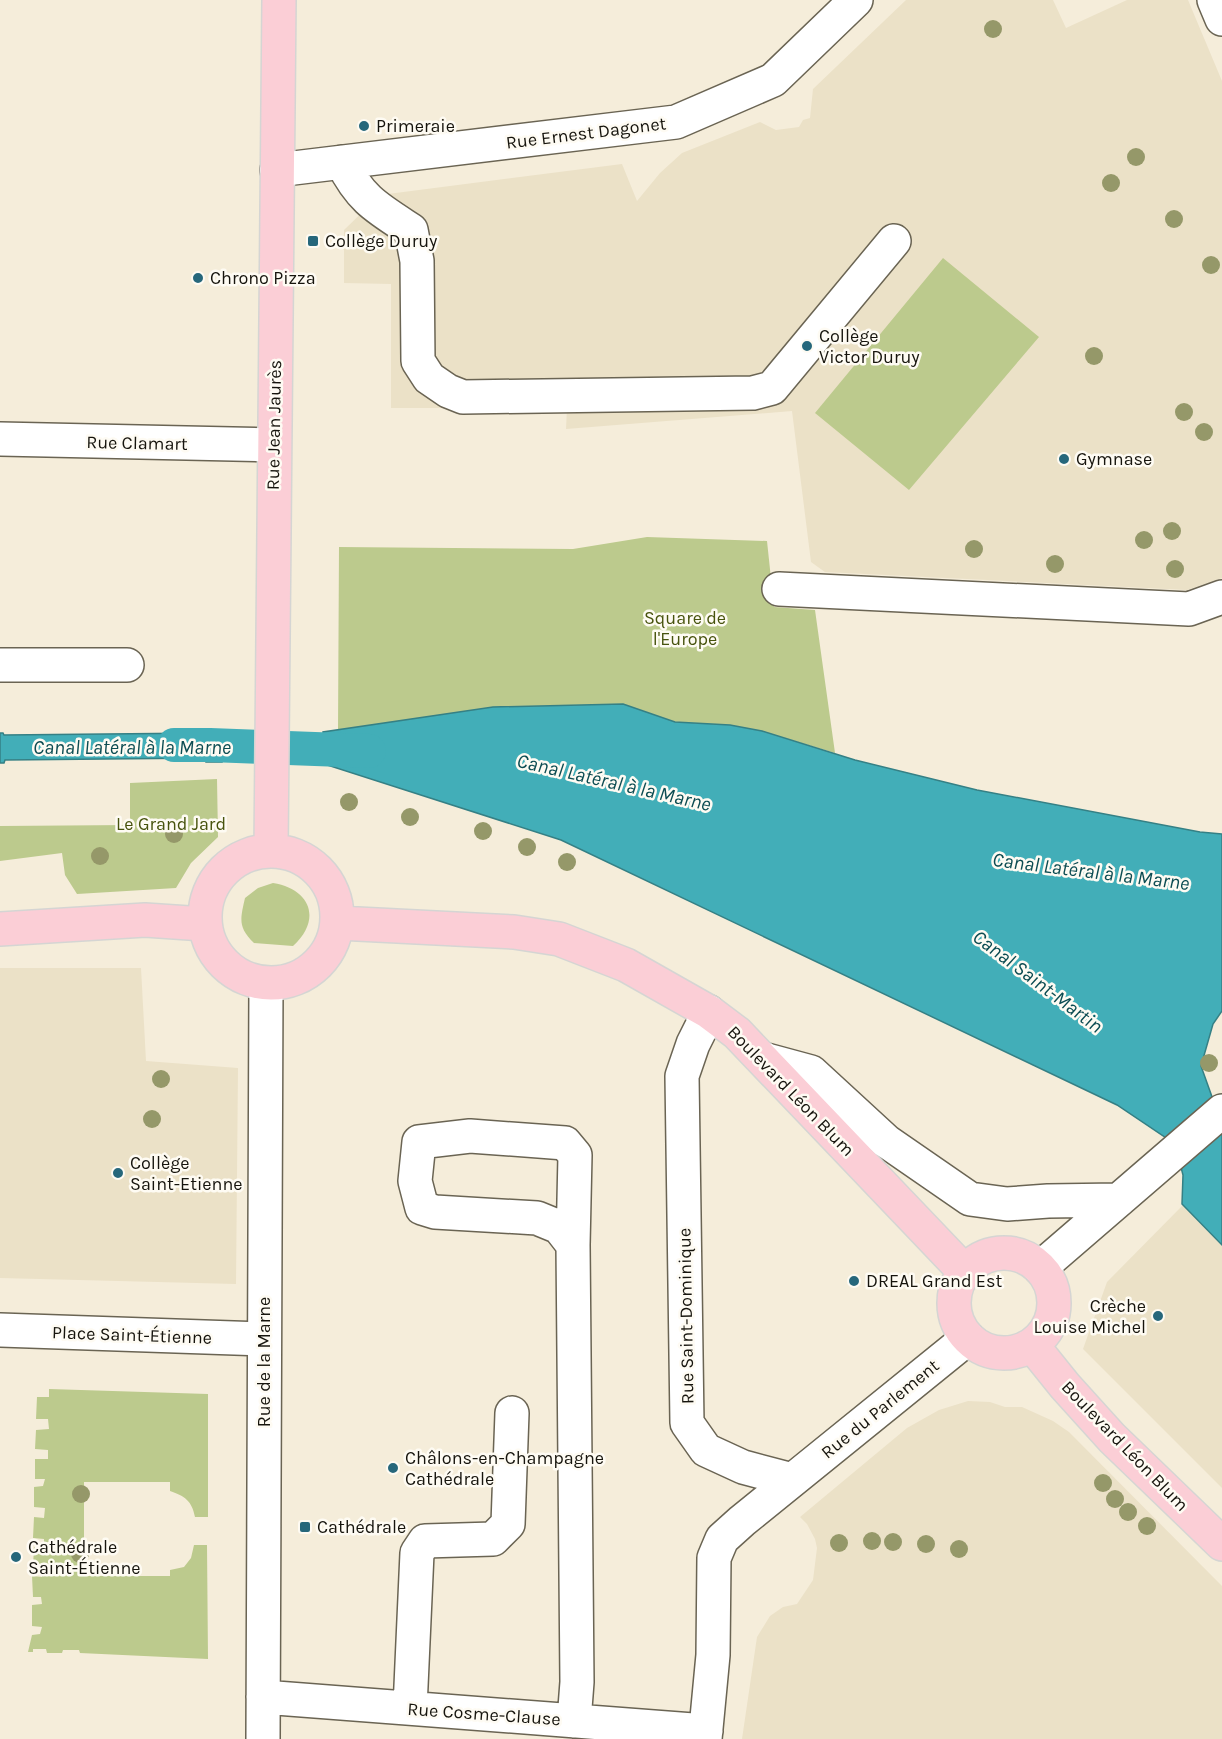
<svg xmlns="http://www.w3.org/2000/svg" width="1222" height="1739" viewBox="0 0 1222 1739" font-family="Karla,sans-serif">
<rect width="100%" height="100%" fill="#f5edda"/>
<!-- built -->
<path fill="#ebe1c7" d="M906,0H1053L1066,28L1127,0H1188L1222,81V578L1187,590L825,572L811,562L792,411L566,429L567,408H391V284L344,283V230L380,195L622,164L637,201L660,173L682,153L760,122L776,130L799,127L803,120L810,118L813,89Z
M0,968H141L146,1061L238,1068L236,1284L0,1278Z
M1183,1205L1222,1245V1488L1083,1349L1107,1282Z
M968,1401L990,1402L1005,1407H1022L1053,1421L1069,1432L1222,1586V1739H742L757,1637L770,1616L783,1607L797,1604L813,1580L817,1548L815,1539L807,1524L800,1517L907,1428L939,1410Z"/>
<!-- green -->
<path fill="#bcca8d" d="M943,258L1039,337L909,490L815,413Z
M647,537L767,541L774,607L815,610L835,753L761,731L730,725L675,722L623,704L493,707L338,730L339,547L573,549Z
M217,779L218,837L191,863L176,888L77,894L65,875L62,853L0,861V826L130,825V783Z
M273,883C311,889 322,920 293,946L254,943C238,927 240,920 245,898L258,888Z
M49,1389L208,1394V1517H195C192,1501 185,1496 170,1491V1482H84V1576H170V1570L184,1567L191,1558L194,1545H207L208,1659L80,1653L79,1650H63L62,1653H47L46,1649H33V1652H28L32,1635L40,1634L42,1627L32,1626V1605L42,1604L41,1597H33L32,1576L42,1577V1567H33L34,1547H44V1539L33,1538L34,1517L44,1518L45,1508L34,1507V1487L43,1486L45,1479H35V1459H48V1450L35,1449L36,1430L49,1429L48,1419H36L37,1397H49Z"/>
<!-- water -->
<path fill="#42aeb8" stroke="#358085" stroke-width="1.5" d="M623,704L675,722L730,725L762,731L855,760L977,790L1200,832L1222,834V1011L1213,1024L1201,1066L1216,1108L1222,1109V1245L1182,1204L1183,1175L1175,1144L1117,1105L561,840L324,764L323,732L493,707Z
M222,730V762H206V758L5,760L4,763H0V733H3L4,735L206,733V731Z"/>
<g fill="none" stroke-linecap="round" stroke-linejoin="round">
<!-- canal -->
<path stroke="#42aeb8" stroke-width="34" d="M174,745H210L369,751"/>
<defs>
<path id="minor" d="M1214,0L1222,19
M342,162C360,199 377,208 411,230L417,261L418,361L429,378L448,391L463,397L753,393L772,388L894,241
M277,170L676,122L773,80L856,0
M0,439L274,445
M779,589L1189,609L1222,597
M0,665H127
M709,1012L693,1044L682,1076L687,1423L706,1450L743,1467L792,1480
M763,1059L811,1072L886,1141L970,1199L1007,1204L1048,1201L1119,1200
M573,1245L575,1155L565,1143L470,1136L419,1142L415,1181L422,1208L435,1212L537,1218L559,1227L573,1245L577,1682L574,1721
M1040,1268L1222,1111
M0,1330L264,1339
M263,1697L706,1731
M410,1708L417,1553L425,1541L493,1539L508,1524L512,1413
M263,1739L266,984
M705,1739L713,1655L714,1558L722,1539L742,1521L968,1338"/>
<path id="major" d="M271,850L279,0
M205 917a66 66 0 1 1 132 0a66 66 0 1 1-132 0Z
M338,923L514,932L559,939L626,965L709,1012L737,1033L965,1272
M0,929L145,920L204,924
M954 1303a50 50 0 1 1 100 0a50 50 0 1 1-100 0Z
M1032,1345L1065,1386L1112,1438L1222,1544"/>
</defs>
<!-- minor casing -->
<use href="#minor" stroke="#6a6453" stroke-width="36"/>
<!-- major casing -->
<use href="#major" stroke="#d5d5d3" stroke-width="36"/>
<!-- minor -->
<use href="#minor" stroke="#fff" stroke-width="33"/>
<!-- major -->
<use href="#major" stroke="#fbced6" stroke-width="33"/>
</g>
<!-- trees -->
<g fill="#959869">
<circle cx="993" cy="29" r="9"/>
<circle cx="1136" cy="157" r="9"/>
<circle cx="1111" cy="183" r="9"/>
<circle cx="1174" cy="219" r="9"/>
<circle cx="1211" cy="265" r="9"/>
<circle cx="1094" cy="356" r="9"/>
<circle cx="1184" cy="412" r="9"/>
<circle cx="1204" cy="432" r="9"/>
<circle cx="1172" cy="531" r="9"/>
<circle cx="1144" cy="540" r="9"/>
<circle cx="974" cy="549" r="9"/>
<circle cx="1055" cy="564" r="9"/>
<circle cx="1175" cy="569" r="9"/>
<circle cx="349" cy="802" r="9"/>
<circle cx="410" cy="817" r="9"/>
<circle cx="483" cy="831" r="9"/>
<circle cx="174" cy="834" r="9"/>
<circle cx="527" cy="847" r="9"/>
<circle cx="100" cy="856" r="9"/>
<circle cx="567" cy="862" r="9"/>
<circle cx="1209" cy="1063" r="9"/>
<circle cx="161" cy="1079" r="9"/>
<circle cx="152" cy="1119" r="9"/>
<circle cx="1103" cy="1483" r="9"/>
<circle cx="81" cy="1494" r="9"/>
<circle cx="1115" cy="1499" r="9"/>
<circle cx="1128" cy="1512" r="9"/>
<circle cx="1147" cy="1526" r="9"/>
<circle cx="872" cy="1541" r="9"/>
<circle cx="893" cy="1542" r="9"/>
<circle cx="839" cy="1543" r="9"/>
<circle cx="926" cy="1544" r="9"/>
<circle cx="959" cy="1549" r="9"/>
<circle cx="80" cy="1554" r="9"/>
</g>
<!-- markers -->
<g fill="#26677b" stroke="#fefbf3" stroke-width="2">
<circle cx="364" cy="126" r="6"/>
<rect x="307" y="235" width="12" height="12" rx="3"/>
<circle cx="198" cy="278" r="6"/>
<circle cx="807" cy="346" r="6"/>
<circle cx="1064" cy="459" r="6"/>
<circle cx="118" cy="1173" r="6"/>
<circle cx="854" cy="1281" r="6"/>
<circle cx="1158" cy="1316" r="6"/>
<circle cx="393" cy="1468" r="6"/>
<rect x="299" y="1521" width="12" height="12" rx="3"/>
<circle cx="16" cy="1557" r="6"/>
</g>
<g text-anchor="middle" stroke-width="5" stroke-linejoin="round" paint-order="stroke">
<!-- poi labels -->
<g font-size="18" fill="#16140d" stroke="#fefbf3" text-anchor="start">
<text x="376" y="132">Primeraie</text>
<text x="325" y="247">Collège Duruy</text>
<text x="210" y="284">Chrono Pizza</text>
<text x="819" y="342">Collège<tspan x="819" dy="21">Victor Duruy</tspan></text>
<text x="1076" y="465">Gymnase</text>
<text x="130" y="1169">Collège<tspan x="130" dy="21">Saint-Etienne</tspan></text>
<text x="866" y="1287">DREAL Grand Est</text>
<text x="1146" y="1312" text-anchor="end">Crèche<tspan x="1146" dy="21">Louise Michel</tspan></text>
<text x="405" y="1464">Châlons-en-Champagne<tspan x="405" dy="21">Cathédrale</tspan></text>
<text x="317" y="1533">Cathédrale</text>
<text x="28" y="1553">Cathédrale<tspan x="28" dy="21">Saint-Étienne</tspan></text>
</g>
<!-- street labels -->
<g font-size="18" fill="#16140d" stroke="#fefbf3">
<text transform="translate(586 133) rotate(-7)" y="6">Rue Ernest Dagonet</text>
<text transform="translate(274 425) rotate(-89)" y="6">Rue Jean Jaurès</text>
<text transform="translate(137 443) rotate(1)" y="6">Rue Clamart</text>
<text transform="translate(791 1091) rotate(46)" y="6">Boulevard Léon Blum</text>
<text transform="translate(686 1316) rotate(-91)" y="6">Rue Saint-Dominique</text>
<text transform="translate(132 1335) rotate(2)" y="6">Place Saint-Étienne</text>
<text transform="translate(264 1362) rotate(-90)" y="6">Rue de la Marne</text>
<text transform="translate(880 1409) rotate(-39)" y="6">Rue du Parlement</text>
<text transform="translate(1125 1446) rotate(46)" y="6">Boulevard Léon Blum</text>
<text transform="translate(484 1714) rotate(4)" y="6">Rue Cosme-Clause</text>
</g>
<!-- park labels -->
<g font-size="18" fill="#47530d" stroke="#fefbf3">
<text x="685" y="624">Square de<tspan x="685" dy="21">l'Europe</tspan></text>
<text x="171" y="830">Le Grand Jard</text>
</g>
<!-- water labels -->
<g font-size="20" font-style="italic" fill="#0c4c52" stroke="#fefbf3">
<text x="132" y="754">Canal Latéral à la Marne</text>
<text transform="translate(614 782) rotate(13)" y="7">Canal Latéral à la Marne</text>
<text transform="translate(1091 871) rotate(7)" y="7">Canal Latéral à la Marne</text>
<text transform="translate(1038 981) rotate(37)" y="7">Canal Saint-Martin</text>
</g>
</g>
</svg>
